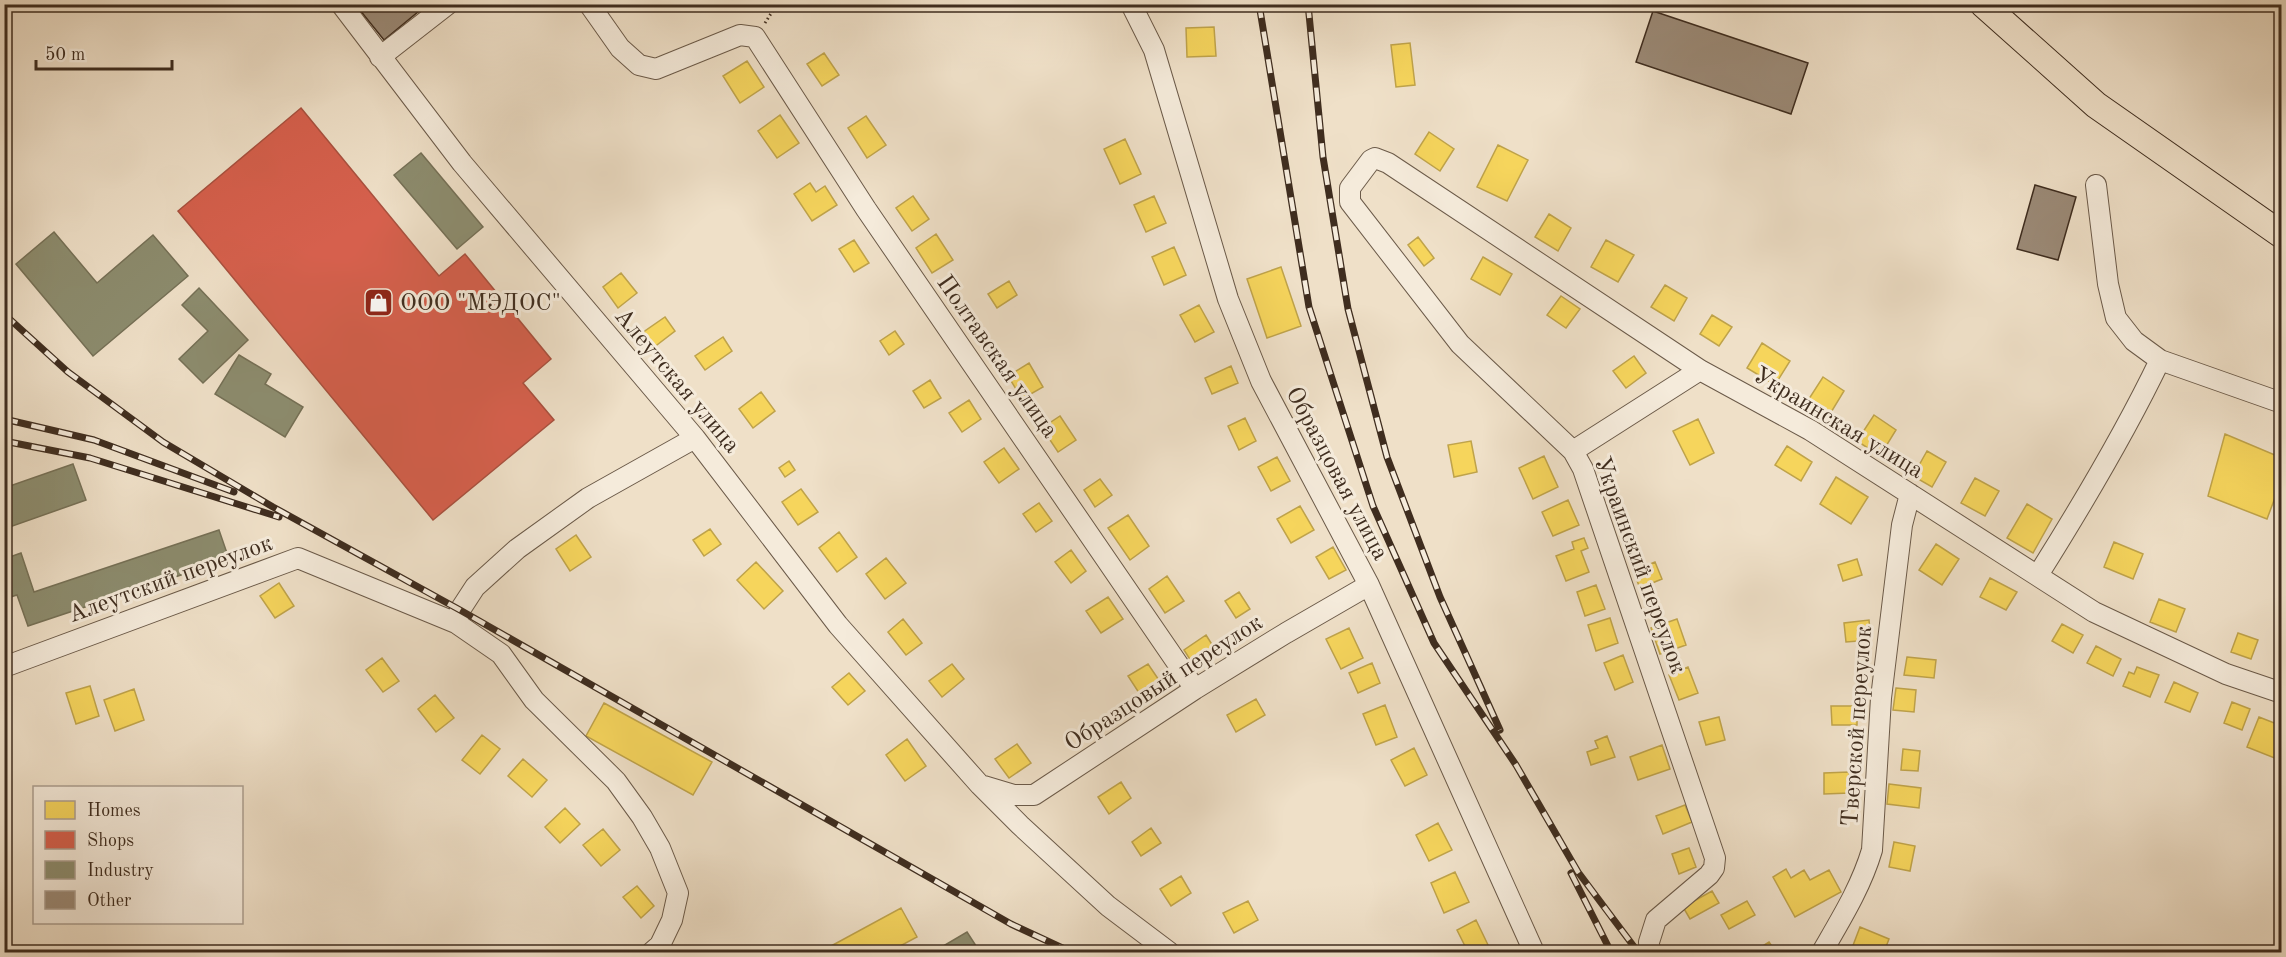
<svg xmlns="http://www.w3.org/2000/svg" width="2286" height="957" viewBox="0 0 2286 957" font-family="'Old Standard TT',serif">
<rect width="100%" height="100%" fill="#efe0c8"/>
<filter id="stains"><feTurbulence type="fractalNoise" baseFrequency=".00333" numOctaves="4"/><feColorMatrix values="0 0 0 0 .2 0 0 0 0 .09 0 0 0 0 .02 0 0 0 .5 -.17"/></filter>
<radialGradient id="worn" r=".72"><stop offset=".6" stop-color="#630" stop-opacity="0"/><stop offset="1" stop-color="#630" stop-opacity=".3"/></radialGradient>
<!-- homes -->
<path fill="#f6d55c" stroke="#bfa34a" stroke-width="1.5" d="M1214,27L1216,56L1187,57L1186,28Z
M1410,43L1415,85L1396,87L1391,45Z
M824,53L839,75L822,86L807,64Z
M747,61L764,87L740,103L723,76Z
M780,115L799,143L777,158L758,131Z
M866,116L886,145L867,158L848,128Z
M1429,132L1454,149L1440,171L1415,154Z
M1125,139L1141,174L1120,184L1104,149Z
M1498,145L1528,160L1507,201L1477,187Z
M810,183L816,192L825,186L837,205L812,221L794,194Z
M913,196L929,219L912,231L896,208Z
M1154,196L1166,223L1146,232L1134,205Z
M1549,214L1571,228L1558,251L1535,237Z
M936,234L953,260L932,273L916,248Z
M1418,237L1434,258L1424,266L1408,245Z
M854,240L869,263L854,272L839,249Z
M1606,240L1634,255L1618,282L1591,267Z
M1174,247L1186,275L1164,285L1152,257Z
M1483,257L1512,274L1500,295L1471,279Z
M1281,267L1301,326L1267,338L1247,279Z
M621,273L637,293L618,308L603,287Z
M1009,281L1017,295L997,308L988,294Z
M1665,285L1687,298L1674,321L1651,307Z
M1561,296L1580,309L1566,328L1547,315Z
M1199,305L1214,332L1195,342L1180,315Z
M1712,315L1732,327L1719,346L1700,334Z
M665,317L675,331L653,348L642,333Z
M895,331L904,344L889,355L880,341Z
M723,337L732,351L705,370L695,356Z
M1762,343L1790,361L1775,385L1747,368Z
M1634,356L1646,373L1626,388L1613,371Z
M1029,363L1043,387L1022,399L1008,376Z
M1231,366L1238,383L1212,394L1205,378Z
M1823,377L1844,391L1827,419L1805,405Z
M930,380L941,398L924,408L913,391Z
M761,392L775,411L753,428L739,409Z
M969,400L981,419L962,432L949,413Z
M1874,415L1896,430L1880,456L1857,441Z
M1060,416L1076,440L1058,452L1042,428Z
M1245,418L1256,441L1239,450L1228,426Z
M1698,419L1714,453L1690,465L1673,431Z
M2225,434L2282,458V479L2267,519L2208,496Z
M1471,441L1477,472L1454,477L1448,445Z
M1787,446L1812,462L1801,481L1775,465Z
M1004,448L1019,469L999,483L984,462Z
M1927,451L1946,462L1932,487L1913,476Z
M1544,456L1558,487L1533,499L1519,468Z
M1277,457L1290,481L1271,491L1258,467Z
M789,461L795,470L785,477L779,468Z
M1836,477L1868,497L1851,524L1820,504Z
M1975,478L1999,491L1985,516L1961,503Z
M1100,479L1112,495L1095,507L1084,490Z
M2282,479V496L2276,494Z
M801,489L818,512L798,525L782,502Z
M1568,500L1579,525L1553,536L1542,512Z
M1039,503L1052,521L1036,532L1023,514Z
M2027,504L2052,519L2033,553L2007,538Z
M1300,506L1314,530L1291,543L1277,519Z
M1128,515L1149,546L1130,560L1108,528Z
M710,529L721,544L704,556L693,540Z
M839,532L857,557L837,572L819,548Z
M576,535L591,557L570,571L556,549Z
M1584,538L1588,548L1581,551L1589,572L1566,581L1556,556L1574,549L1572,542Z
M2114,542L2143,554L2133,579L2104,567Z
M1936,544L1959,559L1942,585L1919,570Z
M1333,547L1346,570L1329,579L1316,557Z
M1071,550L1086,571L1071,583L1055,562Z
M886,558L906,583L885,599L866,574Z
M1857,559L1862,575L1843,581L1838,565Z
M756,562L783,591L764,609L737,580Z
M1655,562L1662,579L1640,588L1633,571Z
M1167,576L1184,601L1165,613L1149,589Z
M1990,578L2017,592L2006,610L1980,597Z
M279,583L294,606L275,618L260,596Z
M1596,585L1605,609L1585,616L1577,592Z
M1239,592L1250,609L1236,618L1225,601Z
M1108,597L1123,619L1101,633L1086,611Z
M2159,599L2185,609L2176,632L2150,622Z
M1610,618L1618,643L1596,651L1588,625Z
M903,619L922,643L906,655L888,632Z
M1677,619L1686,645L1660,654L1651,628Z
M1869,620L1871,640L1846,642L1844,623Z
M2062,624L2083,635L2073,653L2052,641Z
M1349,628L1363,658L1341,669L1326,639Z
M2238,633L2258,640L2251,659L2231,652Z
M1206,635L1218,654L1196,669L1184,650Z
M2096,646L2121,659L2113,676L2087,663Z
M1623,655L1633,682L1615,690L1604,663Z
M1907,657L1936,660L1934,678L1904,675Z
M382,658L399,681L383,692L366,670Z
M1372,663L1380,683L1358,693L1349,673Z
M952,664L964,679L942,697L929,681Z
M1148,664L1163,686L1143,699L1128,676Z
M1688,667L1698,693L1679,700L1669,675Z
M2137,667L2159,675L2150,697L2123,686L2129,672L2134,674Z
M849,673L865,691L848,705L832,687Z
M2174,682L2198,693L2190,712L2165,702Z
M90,686L99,716L76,724L66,693Z
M1896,688L1916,690L1914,712L1893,710Z
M134,689L144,720L115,731L104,700Z
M435,695L454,718L436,732L418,709Z
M1256,699L1265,715L1236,732L1227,715Z
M2232,702L2250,709L2242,730L2224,723Z
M604,703L712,762L693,795L586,736Z
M1385,705L1397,737L1376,745L1363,714Z
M1831,706H1857V725H1832Z
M1719,717L1725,740L1706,745L1699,722Z
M2259,717L2282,726V761L2247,747Z
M482,735L500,749L480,774L462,760Z
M1607,736L1615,757L1591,765L1587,752L1598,748L1595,741Z
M907,739L926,766L905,781L886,755Z
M1017,744L1031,763L1009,778L995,759Z
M1662,745L1670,769L1638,780L1630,757Z
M1414,748L1427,775L1405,786L1391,760Z
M1903,749L1920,751L1918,771L1901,770Z
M523,759L547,780L532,797L508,776Z
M1849,772L1850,793L1824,794V773Z
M1121,782L1131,798L1109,814L1098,797Z
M1889,784L1921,788L1919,808L1887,804Z
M1685,805L1692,822L1663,834L1656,816Z
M565,808L580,824L560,843L545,827Z
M1438,823L1452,850L1429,861L1416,835Z
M1151,828L1161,843L1141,856L1132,842Z
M603,829L620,850L601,866L583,845Z
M1894,842L1915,846L1910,871L1889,867Z
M1689,848L1696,867L1679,874L1672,854Z
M4,851L11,871L4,873Z
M1786,869L1791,878L1804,870L1810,880L1829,870L1841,892L1795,917L1773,877Z
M1455,872L1469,902L1444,913L1431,883Z
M1181,876L1191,893L1171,906L1160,889Z
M637,886L654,906L641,918L623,897Z
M1712,891L1719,903L1690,919L1683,907Z
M1248,901L1258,920L1234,933L1223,913Z
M1747,901L1755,915L1729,929L1721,915Z
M901,908L917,937L889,952H820Z
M1476,920L1490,949L1483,952H1468L1457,930Z
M1860,927L1889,939L1884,952H1864L1852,948Z
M1769,942L1776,952H1753Z"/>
<!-- shops -->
<path fill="#d6604d" stroke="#a9513f" stroke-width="1.5" d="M301,108L439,276L465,254L551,359L523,383L554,420L433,520L178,211Z"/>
<!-- industry -->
<path fill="#8c8c6e" stroke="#757056" stroke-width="1.5" d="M421,153L483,227L457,249L394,175Z
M54,232L97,283L153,235L188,276L93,356L16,264Z
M199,288L248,340L203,383L179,359L208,331L182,305Z
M239,355L271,374L265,384L303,407L285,437L215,394Z
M73,464L86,500L4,529V488Z
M219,530L229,559L28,626L17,595L4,599V559L21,553L34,592Z
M967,932L980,952H933Z"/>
<!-- building -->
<path fill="#9b8a77" stroke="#3f2d1f" stroke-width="1.5" d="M355,4H414L419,11L384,40Z
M1653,11L1808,63L1791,114L1636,62Z
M2035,185L2076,197L2058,260L2017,249Z"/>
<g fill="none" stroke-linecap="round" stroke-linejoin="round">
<defs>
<path id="minor" d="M341,4L462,163L695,438L838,625L980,785L1020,825L1108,906L1169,952
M589,4L620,48L639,65L656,69L740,35L755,37L866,209L1195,689
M1131,4L1154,50L1228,299L1261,381L1369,585L1534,952
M380,57L448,4
M2096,185L2108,284L2116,318L2134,341L2160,360L2282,403
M1573,451L1700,370
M2038,575C2082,505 2124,435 2160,360
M456,623L460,610L475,587L517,549L588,498L695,438
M4,667L298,558L456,623L501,654L534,700L616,781L642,817L660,848L678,893L672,920L660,945L652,952
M984,786L1014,795H1034L1195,689L1286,633L1369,585
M1650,952L1649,942L1656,920L1709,875L1714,868L1715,858L1583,469L1573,451L1460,344L1350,202V188L1371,160L1375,158L1388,163L1700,370L1810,430L2094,612L2226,674L2282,693
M1822,952C1841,919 1861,887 1872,850L1881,698L1902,525L1910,494"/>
<path id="major" d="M1983,4L2096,105L2282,235"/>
</defs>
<!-- minor casing -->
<use href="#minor" stroke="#6b5a49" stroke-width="22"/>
<!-- major casing -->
<use href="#major" stroke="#3f2d1f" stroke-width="28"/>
<!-- path -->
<path stroke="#3f2d1f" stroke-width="3" stroke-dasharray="1.5 3" stroke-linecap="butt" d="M765,23L777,4"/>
<!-- minor -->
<use href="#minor" stroke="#f5ebdb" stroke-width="20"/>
<!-- major -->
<use href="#major" stroke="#efe0c8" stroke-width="26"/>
<defs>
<path id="rail" d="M1259,4L1309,307L1373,506L1434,643L1516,765L1578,872L1638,952
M1308,4L1323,157L1348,309L1387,457L1440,597L1500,730
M4,314L68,372L163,442L273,507L460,610L1011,924L1071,952
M4,419L94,440L234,492
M4,441L90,458L279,517
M1571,873L1611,952"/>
</defs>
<!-- rail casing -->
<use href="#rail" stroke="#3f2d1f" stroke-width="7"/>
<!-- rail -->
<use href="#rail" stroke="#f5ebdb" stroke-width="4.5" stroke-dasharray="14" stroke-linecap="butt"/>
</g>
<!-- icons -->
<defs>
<symbol id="shop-square" viewBox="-11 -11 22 22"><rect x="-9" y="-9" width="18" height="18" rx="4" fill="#8f2418" stroke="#f5ebdb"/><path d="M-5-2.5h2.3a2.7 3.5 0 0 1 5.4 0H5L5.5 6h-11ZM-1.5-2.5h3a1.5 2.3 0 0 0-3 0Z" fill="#fff"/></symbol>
</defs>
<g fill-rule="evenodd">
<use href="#shop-square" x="362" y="286" width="33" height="33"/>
</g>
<g text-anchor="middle" stroke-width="6" stroke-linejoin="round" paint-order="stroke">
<!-- poi labels -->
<g font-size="24" fill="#3f2d1f" stroke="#f5ebdb" text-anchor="start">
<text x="400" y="310">ООО "МЭДОС"</text>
</g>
<!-- street labels -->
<g font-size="24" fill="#3f2d1f" stroke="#f5ebdb">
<text transform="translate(998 356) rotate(55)" y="8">Полтавская улица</text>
<text transform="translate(678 380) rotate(50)" y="8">Алеутская улица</text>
<text transform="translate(1839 422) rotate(31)" y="8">Украинская улица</text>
<text transform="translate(1338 473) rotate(62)" y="8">Образцовая улица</text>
<text transform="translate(1641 565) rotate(70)" y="8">Украинский переулок</text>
<text transform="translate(170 578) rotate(-20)" y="8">Алеутский переулок</text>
<text transform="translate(1163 682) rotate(-33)" y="8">Образцовый переулок</text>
<text transform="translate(1856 726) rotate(-86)" y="8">Тверской переулок</text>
</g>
</g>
<!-- margin -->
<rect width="2286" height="957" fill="none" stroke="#efe0c8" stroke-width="24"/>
<rect x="6" y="6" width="2274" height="945" fill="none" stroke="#3f2d1f" stroke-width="3"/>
<rect x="12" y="12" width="2262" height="933" fill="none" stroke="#3f2d1f" stroke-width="1.5"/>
<!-- legend -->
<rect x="33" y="786" width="210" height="138" fill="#f5ebdb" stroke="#ac9f90" stroke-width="1.5"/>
<rect x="45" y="801" width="30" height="18" fill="#f6d55c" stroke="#ac9f90" stroke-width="1.5"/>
<text x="87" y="816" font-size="18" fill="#3f2d1f">Homes</text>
<rect x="45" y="831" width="30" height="18" fill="#d6604d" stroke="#ac9f90" stroke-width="1.5"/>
<text x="87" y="846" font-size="18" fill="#3f2d1f">Shops</text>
<rect x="45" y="861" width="30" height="18" fill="#8c8c6e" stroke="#ac9f90" stroke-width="1.5"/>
<text x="87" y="876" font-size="18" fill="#3f2d1f">Industry</text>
<rect x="45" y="891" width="30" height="18" fill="#9b8a77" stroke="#ac9f90" stroke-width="1.5"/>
<text x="87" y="906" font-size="18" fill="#3f2d1f">Other</text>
<!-- scale -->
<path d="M36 60v9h136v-9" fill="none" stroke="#3f2d1f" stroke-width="3"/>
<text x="45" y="60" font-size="18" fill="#3f2d1f" stroke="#f5ebdb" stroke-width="4.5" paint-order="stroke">50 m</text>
<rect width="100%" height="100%" filter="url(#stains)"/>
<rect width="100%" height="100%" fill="url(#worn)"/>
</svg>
